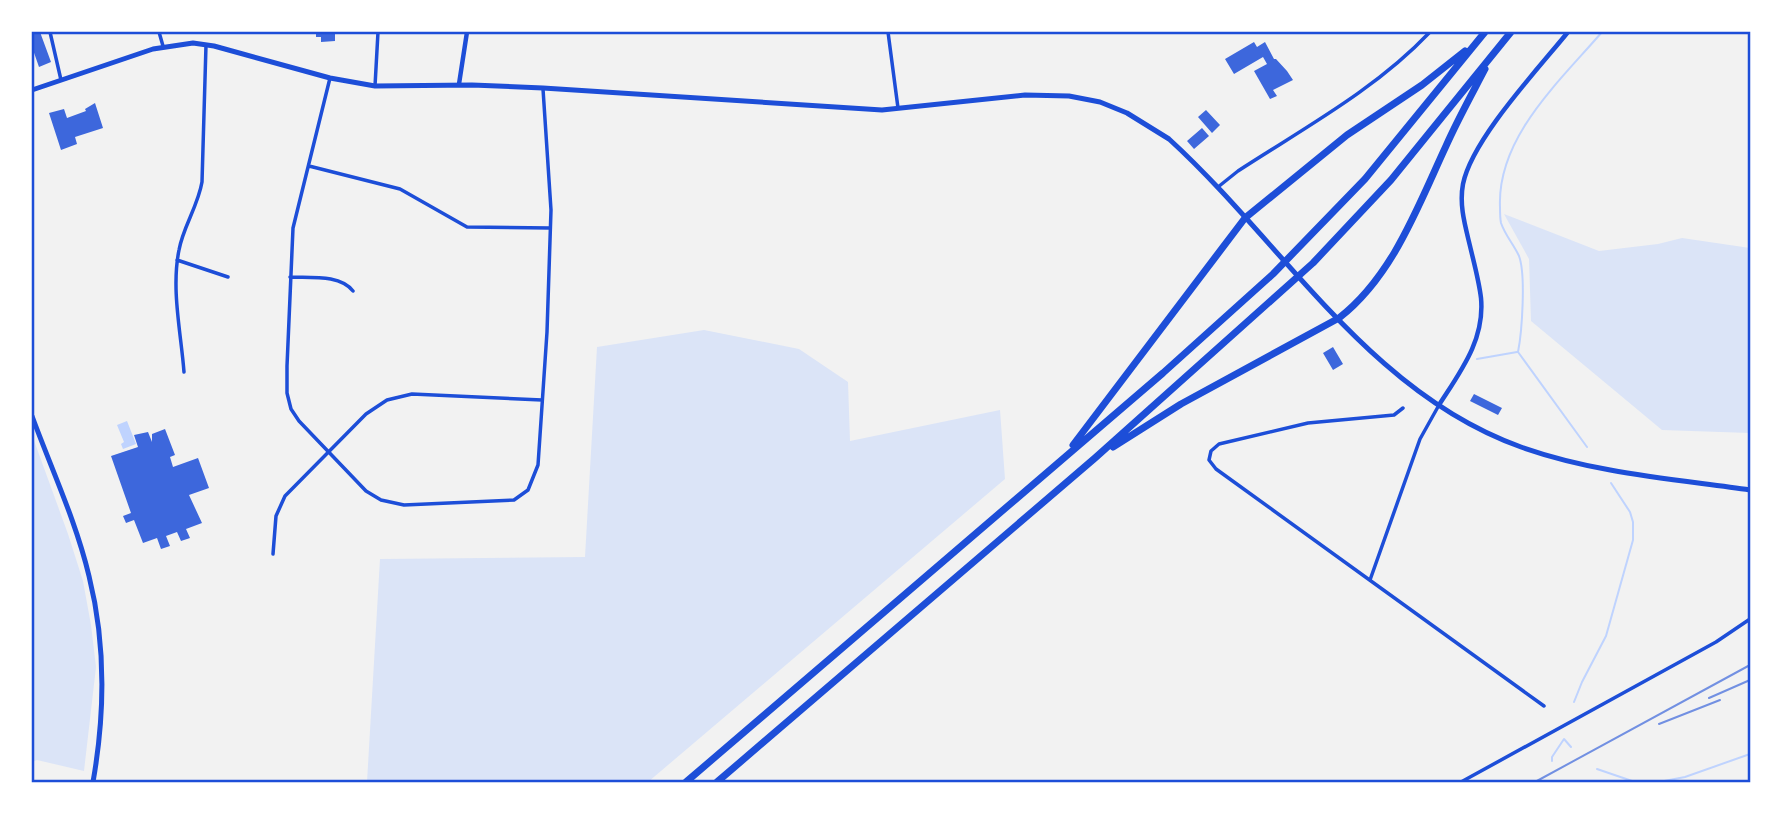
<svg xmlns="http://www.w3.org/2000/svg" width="1782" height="814" viewBox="0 0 1782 814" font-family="Roboto,sans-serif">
<rect width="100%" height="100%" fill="#f2f2f2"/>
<!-- green -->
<path fill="#dbe4f7" d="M1504,214L1599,251L1658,244L1682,238L1750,248V433L1662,430L1531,321L1529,259Z
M704,330L799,349L848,382L850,441L1000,410L1005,479L648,782H367L380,559L585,557L597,347Z
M32,435L68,534L83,581L91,625L96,667L84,771L37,760L32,762Z"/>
<!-- water -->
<path fill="#bfd3fe" d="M127,421L136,444L123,449L121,444L124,442L117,425Z"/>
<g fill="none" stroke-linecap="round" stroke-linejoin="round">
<!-- stream -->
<path stroke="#bfd3fe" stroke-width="2" d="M1477,359L1517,352
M1587,447L1518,352C1522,332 1526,275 1519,256C1514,245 1505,235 1501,223C1500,218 1500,212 1500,207C1497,137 1560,81 1602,32
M1574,702L1582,682L1606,636L1633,540V522L1630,512L1611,483
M1552,761V757L1564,739L1571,747
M1597,769L1635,782H1645
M1659,782L1685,777L1750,754"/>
</g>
<!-- building -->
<path fill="#3d67dc" d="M40,32L51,62L39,67L32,47V34Z
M316,32H335V41L321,42V37H316Z
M1254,42L1257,47L1265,42L1274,59H1276L1287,71L1293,80L1273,90L1277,96L1270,99L1254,71L1267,64L1263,57L1234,74L1225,59Z
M95,103L103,128L75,137L77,144L61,150L49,113L64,109L67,118L86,111L85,109Z
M1206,110L1220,125L1212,133L1198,117Z
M1202,128L1209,136L1194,149L1187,141Z
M1333,347L1343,364L1333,370L1323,353Z
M1474,394L1502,408L1498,415L1470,401Z
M165,429L175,455L170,457L173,467L198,458L209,488L189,495L202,523L186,529L190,538L181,541L177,532L166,536L170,546L161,549L157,538L143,543L134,520L126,523L123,516L131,513L111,456L138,447L134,435L148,432L152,442V434Z"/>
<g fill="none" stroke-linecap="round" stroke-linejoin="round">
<!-- minor -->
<path stroke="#1d4ed8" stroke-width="3.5" d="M50,32L61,80
M159,32L163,46
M888,32L898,108
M330,78L293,228L287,366V393L291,409L299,421L366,491L381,500L404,505L514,500L528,490L538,465L547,332L551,210L543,89
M375,86L378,32
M309,166L400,189L467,227L550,228
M1218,187L1238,171C1304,128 1375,90 1430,32
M177,260L228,277
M290,277C310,278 340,274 353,291
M184,372C181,333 171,289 179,250C183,227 198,206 202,182L206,45
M1403,408L1394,415L1308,423L1219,444L1211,451L1209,460L1216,469L1544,706
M273,554L276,516L285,496L366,414L387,400L412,394L542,400
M1370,580L1420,439L1439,405
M1461,782L1716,642L1750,619"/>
<!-- tertiary -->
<path stroke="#1d4ed8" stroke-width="4.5" d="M459,84L467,32
M1439,405C1460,372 1485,340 1481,298C1479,281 1474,263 1470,246C1465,225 1459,205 1463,184C1472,139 1539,68 1568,32"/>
<!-- secondary -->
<path stroke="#1d4ed8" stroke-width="5" d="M32,90L153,49L193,43L214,46L330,78L375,86L472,85L543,88L882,110L1025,95L1069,96L1100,102L1127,113L1169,139C1284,244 1369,393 1521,447C1594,473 1674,479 1750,490
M32,416C51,468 76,521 89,576C106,644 105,714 93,782"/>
<!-- motorway -->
<path stroke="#1d4ed8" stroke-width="7" d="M1073,445L1245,218L1347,135L1422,85L1465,51
M1113,447L1181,404L1339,318C1393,276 1418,206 1446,146C1458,119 1472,94 1485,69
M686,782L1163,373L1273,274L1365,179L1485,32
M717,782L1095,458L1313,263L1391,180L1511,32"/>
<!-- rail -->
<path stroke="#7290e2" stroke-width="2" d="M1709,698L1750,680
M1659,724L1720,700
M1535,782L1750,665"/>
</g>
<!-- border -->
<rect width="1782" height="814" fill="none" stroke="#ffffff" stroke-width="66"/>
<rect x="33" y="33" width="1716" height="748" fill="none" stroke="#1d4ed8" stroke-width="2.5"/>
</svg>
